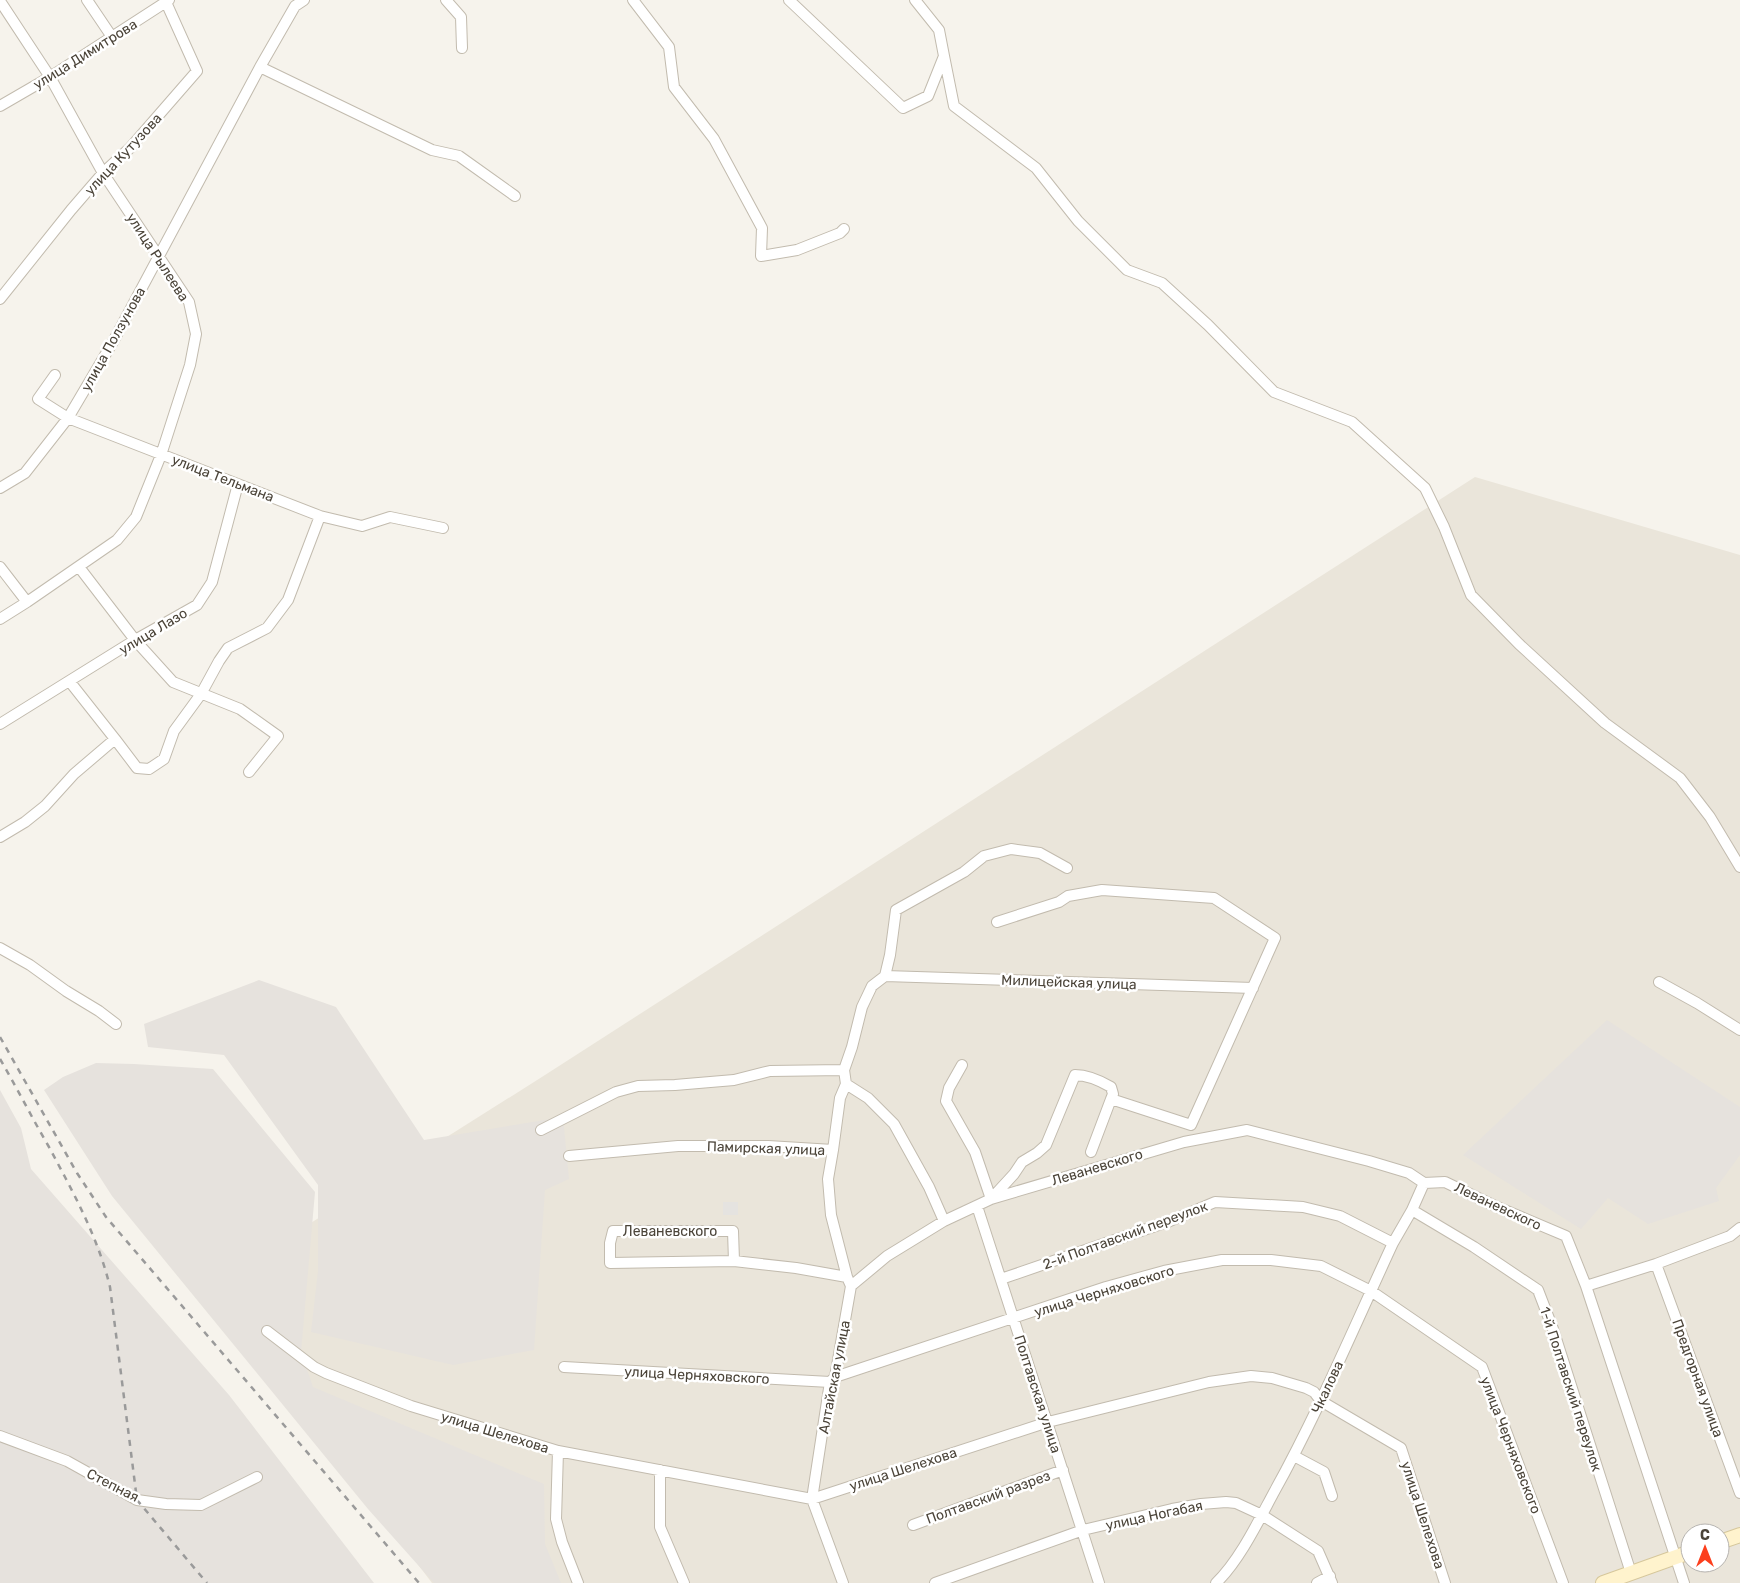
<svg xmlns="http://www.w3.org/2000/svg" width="1740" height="1583" viewBox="0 0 1740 1583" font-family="Rubik,sans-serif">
<rect width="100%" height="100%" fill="#f6f3ec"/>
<!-- residential -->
<path fill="#eae5da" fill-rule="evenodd" d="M1475,477L1740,555V1583H432L229,1315L287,1238L545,1075ZM1690,1533H1720V1563H1690Z"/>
<!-- industrial -->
<path fill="#e6e2dd" d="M259,980L336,1007L424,1140L563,1117L569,1179L545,1190L534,1350L453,1365L311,1332L318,1271V1185L224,1055L148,1047L144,1024Z
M1607,1020L1740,1107V1155L1716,1188L1719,1201L1648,1224L1608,1198L1581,1229L1463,1155Z
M96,1063L134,1064L213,1069L315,1192L301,1352L313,1387L544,1484L545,1544L561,1583H434L368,1509L112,1196L44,1090L63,1077Z
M0,1090L21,1128L31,1169L229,1395L374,1583H0Z"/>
<!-- parking -->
<path fill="#e5e3e0" d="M723,1202H738V1215H723Z"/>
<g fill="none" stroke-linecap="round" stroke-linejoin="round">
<defs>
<path id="street" d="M87,0L112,37
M446,0L461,17L462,48
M633,0L669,47L674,87L714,139L762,228L761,256L797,250L840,233L844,229
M789,0L903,108L928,96L944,56L939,30L915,0
M0,1L50,77L103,173L189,302L196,334L190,365L161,455L136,517L117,540L27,602L0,619
M944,56L954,106L1036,168L1078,221L1127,270L1162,283L1208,325L1274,392L1352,422L1425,488L1444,527L1471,595L1519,644L1605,723L1680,778L1710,817L1740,867
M260,67L432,150L459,156L515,196
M0,106L50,77L169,0
M0,299L71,210L103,173L130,148L197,71L165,0
M55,375L38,399L68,418L320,516L362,526L390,517L443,528
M0,488L25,473L68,418L114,340L260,67L295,6L304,0
M0,567L27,602
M79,567L135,640L173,682L240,709L278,736L249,772
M70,682L115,739
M0,724L135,640L197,605L212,582L238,484
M0,837L25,822L45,806L74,774L115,739L137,768L149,769L164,759L174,731L201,694L219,661L228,648L267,628L288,600L320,516
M997,922L1059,902L1068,896L1102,890L1214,898L1275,938L1191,1125L1111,1099L1091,1152
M0,948L30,965L66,991L99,1011L116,1024
M885,976L1253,988
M1659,982L1697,1003L1740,1030
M962,1065L949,1088L946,1101L975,1152L991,1199L1014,1174L1022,1162L1037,1153L1046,1145L1075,1075C1088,1075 1099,1080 1111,1087L1113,1094L1111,1099
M541,1130L616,1092L638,1086L675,1085L734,1080L770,1071L844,1070
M833,1150L840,1098L846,1084
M569,1156L678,1146H768L833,1150L828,1179L831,1215L847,1277
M977,1206L1099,1583
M1412,1210L1474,1247L1538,1290L1553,1329L1631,1573
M944,1221L929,1187L894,1124L868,1098L846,1084L844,1070L852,1047L862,1007L872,986L885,976L890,955L896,910L964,872L984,856L1011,849L1040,853L1067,868
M734,1261L733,1231H613L610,1243V1263L734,1261L796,1268L847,1277L851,1286
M1656,1264L1740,1493
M1001,1279L1170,1221L1215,1202L1303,1207L1340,1216L1393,1243
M851,1286L887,1256L944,1221L991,1199L1184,1142L1247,1130L1369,1161L1409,1173L1424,1183L1445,1182L1495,1206L1566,1236L1586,1286L1684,1583
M1586,1286L1656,1264L1730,1236L1740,1228
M267,1331L314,1367L326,1373L411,1406L558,1451L812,1499L1048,1422L1209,1382L1251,1376L1272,1378L1306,1388L1314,1392L1321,1401L1401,1448L1445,1583
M564,1367L830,1382
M835,1377L1106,1287L1164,1271L1222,1260H1271L1321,1266L1371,1291L1482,1367L1563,1583
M0,1436L67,1461L137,1500L166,1504L201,1505L257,1477
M558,1451L556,1519L562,1542L578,1583
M1294,1456L1324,1472L1332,1496
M660,1470V1527L684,1583
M913,1525L1063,1470
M843,1583L812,1499L830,1382L835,1377L851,1286
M935,1583L1083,1530L1172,1509L1201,1504L1226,1502L1236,1503L1262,1515L1318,1551L1332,1583
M1216,1583C1239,1561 1258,1522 1273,1494C1318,1413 1354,1327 1393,1243L1412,1210L1424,1183
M1317,1583L1330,1576"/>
<path id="secondary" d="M1720,1542L1740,1535
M1603,1583L1690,1552"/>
</defs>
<!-- street casing -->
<use href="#street" stroke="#c2bbae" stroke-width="12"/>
<!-- secondary casing -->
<use href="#secondary" stroke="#d6c79b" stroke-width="16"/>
<!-- street -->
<use href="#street" stroke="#fff" stroke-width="10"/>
<!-- secondary -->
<use href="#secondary" stroke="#fff3cd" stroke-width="14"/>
<!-- rail -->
<path stroke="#9a9a9a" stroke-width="2.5" stroke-dasharray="6 6" stroke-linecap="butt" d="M0,1037L77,1173L106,1217L419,1583
M0,1059C17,1088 32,1118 49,1147C73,1192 98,1237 110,1287L137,1500L207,1583"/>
</g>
<g text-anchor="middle" stroke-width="5" stroke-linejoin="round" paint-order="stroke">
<!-- street labels -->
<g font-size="14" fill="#4b4439" stroke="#fff">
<text transform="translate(85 54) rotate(-32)" y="5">улица Димитрова</text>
<text transform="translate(123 154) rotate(-47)" y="5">улица Кутузова</text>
<text transform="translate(158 257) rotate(57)" y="5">улица Рылеева</text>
<text transform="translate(113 339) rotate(-61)" y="5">улица Ползунова</text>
<text transform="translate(223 478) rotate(21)" y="5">улица Тельмана</text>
<text transform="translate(153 631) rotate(-31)" y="5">улица Лазо</text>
<text transform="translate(1069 982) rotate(2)" y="5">Милицейская улица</text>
<text transform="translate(766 1148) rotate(2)" y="5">Памирская улица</text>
<text transform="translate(1097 1167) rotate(-17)" y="5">Леваневского</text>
<text transform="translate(1498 1206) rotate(25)" y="5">Леваневского</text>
<text x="670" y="1236">Леваневского</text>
<text transform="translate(1125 1235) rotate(-20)" y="5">2-й Полтавский переулок</text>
<text transform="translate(1104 1291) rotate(-17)" y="5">улица Черняховского</text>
<text transform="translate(697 1375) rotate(3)" y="5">улица Черняховского</text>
<text transform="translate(834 1377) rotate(-79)" y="5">Алтайская улица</text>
<text transform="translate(1698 1378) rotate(70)" y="5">Предгорная улица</text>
<text transform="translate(1327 1387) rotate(-65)" y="5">Чкалова</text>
<text transform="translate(1571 1389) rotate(72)" y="5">1-й Полтавский переулок</text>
<text transform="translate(1038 1394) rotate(72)" y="5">Полтавская улица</text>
<text transform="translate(495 1432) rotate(17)" y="5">улица Шелехова</text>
<text transform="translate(1511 1445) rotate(69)" y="5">улица Черняховского</text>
<text transform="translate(903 1469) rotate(-18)" y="5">улица Шелехова</text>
<text transform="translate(113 1485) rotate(27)" y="5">Степная</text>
<text transform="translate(988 1497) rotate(-20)" y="5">Полтавский разрез</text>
<text transform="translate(1154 1515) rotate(-12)" y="5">улица Ногабая</text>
<text transform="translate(1423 1515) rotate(72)" y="5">улица Шелехова</text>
</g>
</g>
<!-- north arrow -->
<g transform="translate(1705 1548)"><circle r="24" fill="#ffffff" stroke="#b7b4b0"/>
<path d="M0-4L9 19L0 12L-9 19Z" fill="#fc3f1d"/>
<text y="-8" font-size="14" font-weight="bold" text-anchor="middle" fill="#4b4439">С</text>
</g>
</svg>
